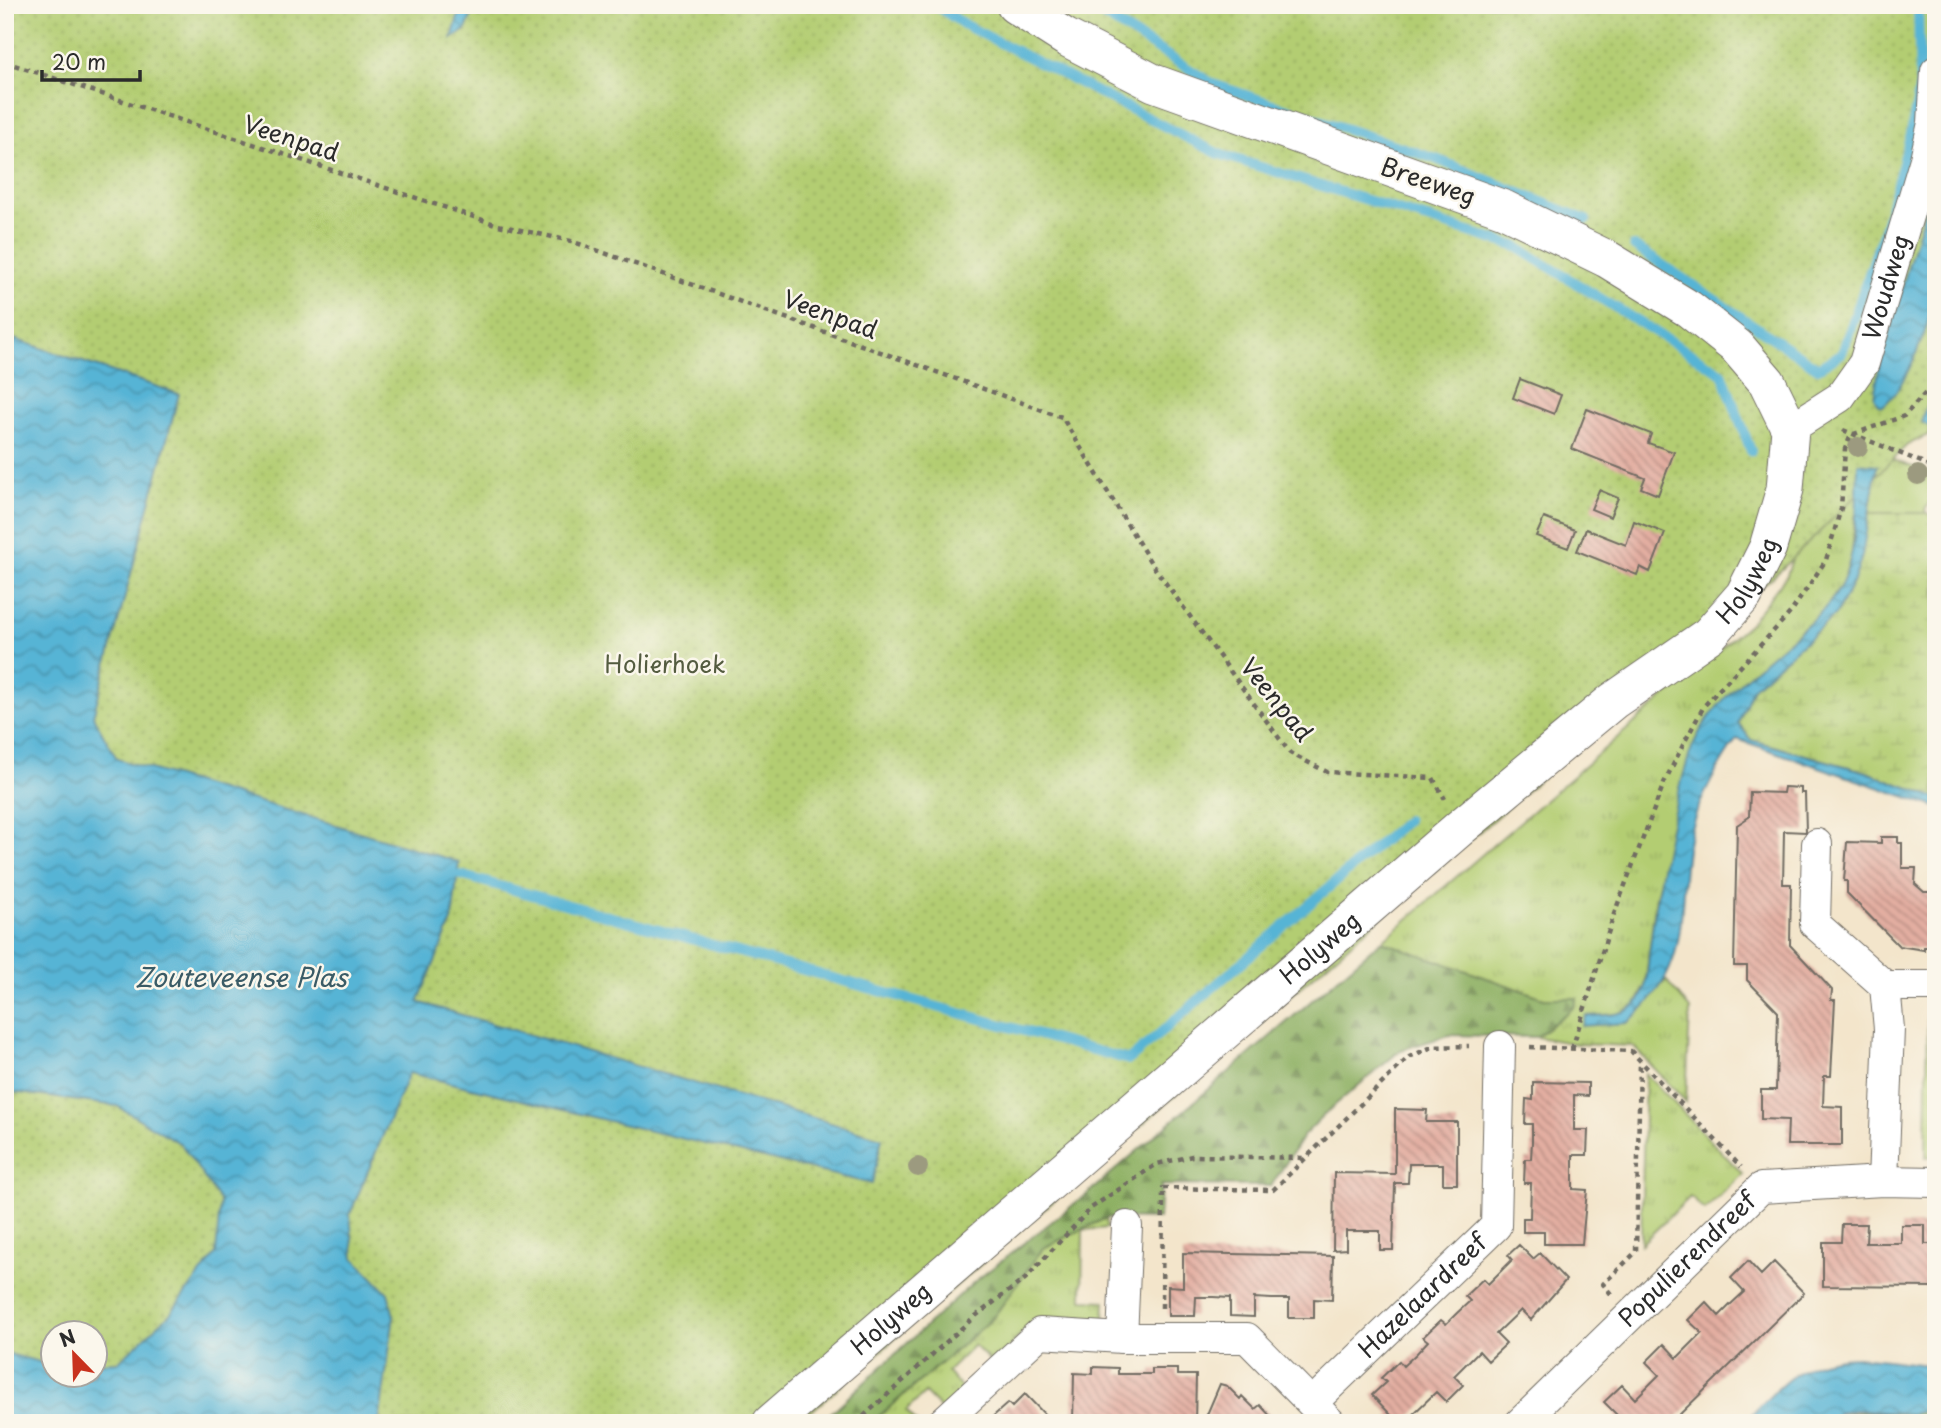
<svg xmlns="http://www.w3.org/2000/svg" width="1941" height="1428" viewBox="0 0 1941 1428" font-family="'Playpen Sans',sans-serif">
<defs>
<pattern id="grass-tufts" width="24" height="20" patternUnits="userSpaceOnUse" patternTransform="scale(1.75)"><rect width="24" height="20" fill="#b3cd72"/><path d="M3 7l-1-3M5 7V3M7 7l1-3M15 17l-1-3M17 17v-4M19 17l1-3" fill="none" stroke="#9ab063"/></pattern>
<pattern id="forest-firs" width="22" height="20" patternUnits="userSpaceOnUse" patternTransform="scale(1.75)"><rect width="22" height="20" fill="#8eb064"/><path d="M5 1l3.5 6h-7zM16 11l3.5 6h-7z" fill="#748f53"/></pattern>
<pattern id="wetland-marsh" width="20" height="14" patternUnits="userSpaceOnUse" patternTransform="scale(1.75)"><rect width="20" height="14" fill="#b3cd72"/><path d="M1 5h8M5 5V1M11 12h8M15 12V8" fill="none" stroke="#9ab063"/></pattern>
<pattern id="park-dots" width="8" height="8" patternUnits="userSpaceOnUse" patternTransform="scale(1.75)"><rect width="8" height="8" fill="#b3cd72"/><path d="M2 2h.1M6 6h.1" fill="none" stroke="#9ab063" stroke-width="1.8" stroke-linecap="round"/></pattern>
<pattern id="water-waves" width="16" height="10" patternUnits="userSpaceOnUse" patternTransform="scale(1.75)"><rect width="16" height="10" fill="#57b4d5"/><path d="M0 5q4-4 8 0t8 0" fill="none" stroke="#4893ad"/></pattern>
<pattern id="building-back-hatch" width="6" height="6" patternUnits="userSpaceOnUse" patternTransform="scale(1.75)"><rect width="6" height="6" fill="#e3aea1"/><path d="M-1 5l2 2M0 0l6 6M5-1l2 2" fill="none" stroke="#b88e83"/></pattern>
</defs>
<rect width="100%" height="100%" fill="#fbf7ec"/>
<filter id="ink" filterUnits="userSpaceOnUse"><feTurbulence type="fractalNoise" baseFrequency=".0143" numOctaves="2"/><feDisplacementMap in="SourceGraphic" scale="14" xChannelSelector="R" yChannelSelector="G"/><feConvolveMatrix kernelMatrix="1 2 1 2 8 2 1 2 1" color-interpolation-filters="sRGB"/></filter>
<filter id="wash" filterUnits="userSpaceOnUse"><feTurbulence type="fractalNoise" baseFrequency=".00686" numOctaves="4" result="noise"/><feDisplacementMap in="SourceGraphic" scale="28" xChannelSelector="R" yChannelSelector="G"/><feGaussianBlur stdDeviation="1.57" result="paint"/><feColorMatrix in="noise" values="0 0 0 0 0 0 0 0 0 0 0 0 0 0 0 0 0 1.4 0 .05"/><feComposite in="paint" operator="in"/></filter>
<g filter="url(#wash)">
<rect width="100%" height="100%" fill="#f3e5cb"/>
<!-- grass -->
<path fill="url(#grass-tufts)" stroke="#6f7c4e" stroke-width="2" d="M1875,454L1936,475V504L1930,502L1925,510L1926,513H1869L1877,466L1855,517L1852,553L1842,584L1826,608L1742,681L1705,723L1656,896L1645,987L1636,1005L1619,1014L1586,1016L1627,1023L1666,980L1690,1009L1686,1102L1633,1046L1577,1044L1536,1037L1574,1007L1577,998H1544L1381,942L1750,623L1787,575L1810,503Z
M1928,1001H1936V1156L1926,1157Z
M1645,1073L1743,1174L1705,1210L1690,1197L1641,1244Z
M1106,1218L1107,1228L1083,1230L1082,1300L1105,1301L1104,1320H1035L993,1364L974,1345L947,1372L967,1394L946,1414L925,1393L906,1411L917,1423H871L992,1319L1043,1248Z"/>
<!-- forest -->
<path fill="url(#forest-firs)" stroke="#5c6e48" stroke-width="2" d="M1381,941L1544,998H1577L1574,1007L1536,1037L1449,1035L1401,1050L1329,1110L1304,1135L1271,1186L1161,1185L1159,1219L1106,1218L1043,1248L992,1319L871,1423H820L973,1283L1086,1195Z
M1936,1409V1423H1822C1860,1402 1895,1420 1936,1409Z"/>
<!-- wetland -->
<path fill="url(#wetland-marsh)" stroke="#6f7c4e" stroke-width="2" d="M1869,513H1926L1936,516V798L1867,772L1751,740L1738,723L1753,687L1835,615L1853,583Z"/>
<!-- park -->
<path fill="url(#park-dots)" stroke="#6f7c4e" stroke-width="2" fill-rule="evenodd" d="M5,5H1936V431L1907,445L1783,568L798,1423H5ZM52,1334H94V1376H52Z"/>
<!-- water -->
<path fill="url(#water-waves)" stroke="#417080" stroke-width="2" d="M461,5H476L466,29L452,39Z
M1936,170C1936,206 1941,255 1936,289C1931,321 1908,385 1883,406L1878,405L1874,397L1879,368Z
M5,336L179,394L93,716L117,759L459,862L452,921L418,1002L882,1138L872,1184L409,1073L350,1214L354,1258L388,1293L394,1316L379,1423H5V1353L52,1365V1376H94L95,1363L118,1362L169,1315L216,1254L220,1201L181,1144L117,1106L5,1091Z
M1929,404H1936V431L1922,422L1923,414Z
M1858,463L1877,465L1862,556L1853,583L1835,615L1753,687L1738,723L1751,740L1867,772L1936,798V807L1737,739C1722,758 1699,801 1692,825C1672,902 1701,963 1627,1023L1582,1026L1586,1016C1601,1015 1624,1017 1636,1004C1648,992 1647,970 1649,954C1657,887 1669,821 1689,756C1706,703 1760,666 1800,631C1816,617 1833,603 1842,583C1859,547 1856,502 1858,463Z
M1861,1357L1936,1366V1409L1911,1414L1855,1410L1839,1413L1822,1423H1743C1785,1383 1799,1357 1861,1357Z"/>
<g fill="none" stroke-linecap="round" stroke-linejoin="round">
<!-- stream -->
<path stroke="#57b4d5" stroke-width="10" d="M935,5L965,25L1219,154L1517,247L1722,373L1751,451
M1087,5L1213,84L1436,159L1586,220
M1634,246L1818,368L1842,353L1883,233L1911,134L1920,86L1918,5
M460,875L1129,1060L1407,820"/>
</g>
<g id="blocks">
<!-- building -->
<path fill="url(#building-back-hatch)" d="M1520,379L1561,395L1554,414L1513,398Z
M1587,409L1651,434L1648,443L1674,452L1658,495L1641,488L1645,478L1572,449Z
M1599,490L1618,498L1610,517L1591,509Z
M1544,518L1575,530L1568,548L1536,536Z
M1634,521L1665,533L1650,572L1640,567L1637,575L1577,551L1586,529L1626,545Z
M1784,787L1801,788V793H1805L1806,832L1784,831L1783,884H1791L1790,945L1832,990L1831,1000H1835L1831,1076H1824L1823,1106L1842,1107V1145H1787L1788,1120L1761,1119V1090H1776L1778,1012L1747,980V966H1734L1737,825L1749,817L1750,792L1783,793Z
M1881,837H1898V843H1902V868H1916L1915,884L1924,892H1936V947H1924V950L1899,946L1847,893V881H1844L1847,842L1881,843Z
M1533,1082L1588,1083V1096L1574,1095V1130H1588L1587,1155H1573V1189L1587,1190L1582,1244H1544V1232H1523V1218H1530L1531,1183H1524L1525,1159H1531L1532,1142V1124H1525L1526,1099L1533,1100Z
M1395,1109L1427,1110L1426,1122H1457V1184H1443V1164H1409L1408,1183H1395L1393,1250H1380V1231H1346V1249L1333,1250L1334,1173L1395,1174Z
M1842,1224H1867L1866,1243H1901V1225H1925V1244H1936V1287L1823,1286V1242H1841Z
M1519,1245L1533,1259L1540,1253L1566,1280L1531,1320L1521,1310L1496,1334L1506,1344L1488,1361L1479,1351L1454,1376L1463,1385L1446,1402L1436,1392L1411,1416L1418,1423H1384L1391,1415L1372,1395L1386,1382L1381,1378L1399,1361L1403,1366L1416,1354L1428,1341L1423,1337L1441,1320L1446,1324L1457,1313L1470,1301L1465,1296L1483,1279L1488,1284L1512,1260L1508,1255Z
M1183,1253L1333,1256L1332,1300L1314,1299V1318H1289V1299H1272L1254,1298V1317L1230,1316V1298L1213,1297H1196L1195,1316H1168V1286L1183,1287Z
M1748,1261L1761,1275L1774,1262L1804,1293L1677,1417L1683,1423H1611L1618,1416L1604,1402L1622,1385L1635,1399L1659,1375L1646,1362L1664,1344L1677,1358L1702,1333L1688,1320L1706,1302L1719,1316L1731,1304L1744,1292L1731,1278Z
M1093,1367L1118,1368V1374H1152V1369H1177V1375H1196L1195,1423H1181V1419L1146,1418V1423H1122V1418L1104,1417H1087V1423H1073L1074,1373L1093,1374Z
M1220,1384L1227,1386L1240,1399L1242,1396L1255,1409L1260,1405L1277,1423H1209L1205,1419Z
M1025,1394L1053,1423H994L990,1419L1008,1403L1012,1407Z"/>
</g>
</g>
<g filter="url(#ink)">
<use href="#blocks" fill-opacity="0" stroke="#716c63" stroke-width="2"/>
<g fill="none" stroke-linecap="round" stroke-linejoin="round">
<defs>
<g id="minor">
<path id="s1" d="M1790,429L1840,397L1864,363L1925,159L1933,123L1936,71"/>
<path d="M1817,844L1815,924L1885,986L1889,1029L1883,1181"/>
<path d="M1885,986H1936"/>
<path d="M1122,1338L1127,1226"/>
<path id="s2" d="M1312,1403L1496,1226L1500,1046"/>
<path d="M942,1423L1040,1333L1122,1338H1247L1331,1423"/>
<path id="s3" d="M1520,1423L1761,1188L1883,1181L1936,1182"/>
</g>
<g id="tertiary">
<path id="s4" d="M771,1423L1461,827L1613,701L1709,635L1744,595L1768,547L1785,489L1790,429L1767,382L1737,347L1689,309L1607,259L1504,209L1154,83L1065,37L1015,5"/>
</g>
</defs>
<!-- minor casing -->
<use href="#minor" stroke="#716c63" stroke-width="32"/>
<!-- tertiary casing -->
<use href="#tertiary" stroke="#716c63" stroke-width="39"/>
<!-- path -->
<path stroke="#716c63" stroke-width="4.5" stroke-dasharray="5 5" stroke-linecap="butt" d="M5,62L498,225L571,241L1062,417L1151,563L1290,753L1327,772L1433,778L1445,799
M1843,430L1936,468
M1530,1047L1631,1051L1741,1167
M1572,1049L1614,914L1664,783L1683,745L1704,706L1791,612L1826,560L1841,508L1845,449L1851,435L1904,416L1936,382
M1611,1294L1603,1284L1636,1252L1640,1061
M1162,1308L1163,1188L1273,1190L1409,1057L1432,1047L1469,1046
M856,1423L973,1318L1025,1279L1091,1208L1157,1164L1192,1156L1306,1158"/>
<!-- minor -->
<use href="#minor" stroke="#fff" stroke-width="30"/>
<!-- tertiary -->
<use href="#tertiary" stroke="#fff" stroke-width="37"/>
</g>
<!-- trees -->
<g fill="#9c9a7f">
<circle cx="1858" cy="447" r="10"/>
<circle cx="1918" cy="475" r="10"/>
<circle cx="918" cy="1167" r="10"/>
</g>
</g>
<g text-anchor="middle" stroke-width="5" stroke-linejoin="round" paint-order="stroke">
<!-- street labels -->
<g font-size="24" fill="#2b2b2b" stroke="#fbf7ec">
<text transform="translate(291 139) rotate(18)" y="8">Veenpad</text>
<text transform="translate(1428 182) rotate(19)" y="8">Breeweg</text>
<text dy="8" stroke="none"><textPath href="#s1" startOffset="180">Woudweg</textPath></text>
<text transform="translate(830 315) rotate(20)" y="8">Veenpad</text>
<text dy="8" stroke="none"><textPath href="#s4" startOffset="1293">Holyweg</textPath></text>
<text transform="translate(1276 700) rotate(51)" y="8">Veenpad</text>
<text dy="8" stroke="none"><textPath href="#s4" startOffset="726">Holyweg</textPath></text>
<text dy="8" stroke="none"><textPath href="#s3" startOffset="234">Populierendreef</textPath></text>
<text dy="8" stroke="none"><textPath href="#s2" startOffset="154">Hazelaardreef</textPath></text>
<text dy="8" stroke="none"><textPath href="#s4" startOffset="159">Holyweg</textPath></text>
</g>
<!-- park labels -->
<g font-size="24" fill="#545c40" stroke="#fbf7ec">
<text x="665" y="673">Holierhoek</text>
</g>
<!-- water labels -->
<g font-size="26" font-style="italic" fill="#3a5b66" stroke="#fbf7ec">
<text x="241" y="987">Zouteveense Plas</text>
</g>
</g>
<!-- margin -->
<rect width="1941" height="1428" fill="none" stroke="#fbf7ec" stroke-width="28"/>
<!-- north arrow -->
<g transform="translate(74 1354) rotate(337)"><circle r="33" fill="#fbf7ec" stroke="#a8a59f" stroke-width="2"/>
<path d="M0-5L12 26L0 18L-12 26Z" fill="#c8321e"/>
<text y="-10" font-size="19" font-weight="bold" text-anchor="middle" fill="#2b2b2b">N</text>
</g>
<!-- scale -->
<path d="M42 70v10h98v-10" fill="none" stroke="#2b2b2b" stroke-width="3.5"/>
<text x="52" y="70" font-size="21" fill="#2b2b2b" stroke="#fbf7ec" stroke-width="5" paint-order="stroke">20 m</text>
</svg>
